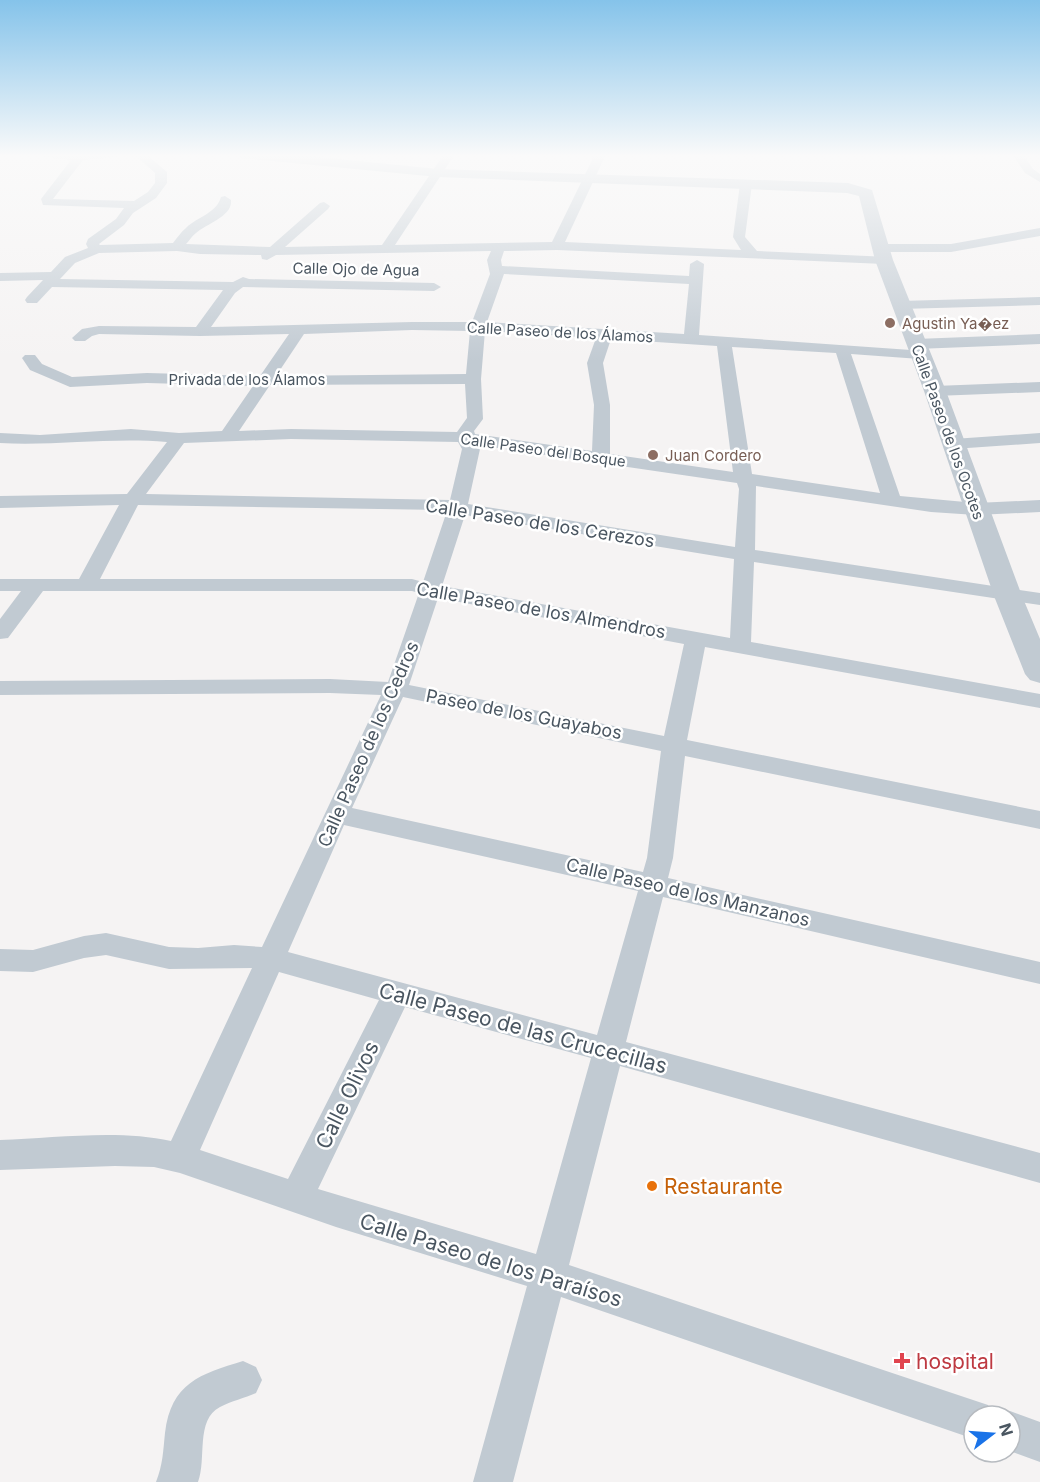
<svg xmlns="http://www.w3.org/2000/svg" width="1040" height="1482" font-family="Inter,sans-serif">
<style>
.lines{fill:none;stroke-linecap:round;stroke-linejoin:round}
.minor{fill:#c1cad2;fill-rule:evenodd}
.tertiary{fill:#c1cad2;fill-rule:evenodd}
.education-dot{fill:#8d6e63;stroke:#fff;stroke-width:2}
.food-dot{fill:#e8710a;stroke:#fff;stroke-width:2}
.health-dot{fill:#e0444e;stroke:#fff;stroke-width:2}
.labels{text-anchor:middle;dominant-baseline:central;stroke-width:5;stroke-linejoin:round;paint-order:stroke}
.far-street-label{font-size:15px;fill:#4a5661;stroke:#fff}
.far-education-label{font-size:15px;fill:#785e54;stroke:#fff;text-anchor:start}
.street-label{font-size:18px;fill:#4a5661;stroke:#fff}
.near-street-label{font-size:21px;fill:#4a5661;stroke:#fff}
.near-food-label{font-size:21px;fill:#c56008;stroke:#fff;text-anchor:start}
.near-health-label{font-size:21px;fill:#be3a42;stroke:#fff;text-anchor:start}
</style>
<rect width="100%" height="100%" fill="#f5f3f3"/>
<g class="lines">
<path class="minor" d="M 40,154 L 121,154 L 116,157 L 83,160 L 53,199 L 134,201 L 148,192 L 155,183 L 155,173 L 134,154 L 146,154 L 167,172 L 167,183 L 156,198 L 133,213 L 124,225 L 99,244 L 100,245 L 173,243 C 177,238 181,232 186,228 C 198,216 216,214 221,197 L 225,196 L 231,200 C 233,216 206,224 196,233 C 192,236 189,241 186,244 L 270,247 L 320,203 L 324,202 L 330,206 L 328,209 L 285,247 L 382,245 L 444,154 L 455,154 L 395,245 L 552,242 L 595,154 L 606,154 L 565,242 L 741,250 L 733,237 L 740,184 L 746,181 L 752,184 L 745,237 L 757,251 L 889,257 L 891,260 L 889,263 L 884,264 L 557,250 L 504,251 L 501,260 L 502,266 L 689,276 L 690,264 L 697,260 L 704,264 L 699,335 L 925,351 L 928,354 L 925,357 L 920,359 L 851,354 L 900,496 L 976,503 L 1040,500 L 1040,512 L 976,515 L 931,512 L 756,486 L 755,550 L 1040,593 L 1040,605 L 754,562 L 751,642 L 1040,694 L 1040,708 L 705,647 L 687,740 L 1040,811 L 1040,829 L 685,756 L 673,858 L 668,878 L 1040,962 L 1040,984 L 663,897 L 626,1042 L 1040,1153 L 1040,1183 L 620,1066 L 569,1265 L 988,1405 L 992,1416 L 974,1416 L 974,1439 L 561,1297 L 513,1482 L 473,1482 L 527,1286 L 336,1227 L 180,1173 L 154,1167 L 115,1166 L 0,1170 L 0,1140 C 54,1138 119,1129 171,1141 L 252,968 L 169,969 L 106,955 L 84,958 L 33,972 L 0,971 L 0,949 L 33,950 L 84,936 L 106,933 L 169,947 L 198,948 L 234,945 L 262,947 L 381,695 L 330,693 L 0,695 L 0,681 L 330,679 L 388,682 L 419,593 L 412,591 L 43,591 L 8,638 L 0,639 L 0,619 L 21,591 L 0,591 L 0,579 L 79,579 L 119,505 L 0,508 L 0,496 L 127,494 L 167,442 C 111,437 56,446 0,443 L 0,433 L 40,435 L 131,429 L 179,433 L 222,431 L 253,386 L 147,383 L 70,387 L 30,370 L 22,358 L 25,355 L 35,355 L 42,364 L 72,377 L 147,373 L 260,376 L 289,334 L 200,336 L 99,334 L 92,336 L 85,341 L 75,341 L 72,338 L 82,329 L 99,326 L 196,327 L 223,290 L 52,287 L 37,303 L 27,303 L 25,300 L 27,297 L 43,280 L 0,281 L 0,273 L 51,272 L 65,257 L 88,248 L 86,244 L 88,239 L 116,219 L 124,208 L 43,205 L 41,199 L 71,160 L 45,157 ZM 177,251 L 200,254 L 261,255 L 262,259 L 267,260 L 276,255 L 491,251 L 487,260 L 490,274 L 472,322 L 412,322 L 211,327 L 235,293 L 243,287 L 434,291 L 441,287 L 434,283 L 249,279 L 243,277 L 233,282 L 60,279 L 75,263 L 99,253 ZM 504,274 L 689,284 L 684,334 L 487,322 ZM 412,330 L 470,331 L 466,374 L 276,376 L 304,334 ZM 485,331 L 596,338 L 587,363 L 594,405 L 592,451 L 475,434 L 474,431 L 483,419 L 481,379 ZM 611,339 L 717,346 L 733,472 L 610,454 L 610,405 L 603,363 ZM 732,347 L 836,353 L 880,493 L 752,474 ZM 465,384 L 467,418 L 457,432 L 291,429 L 239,431 L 270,385 ZM 291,439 L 458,442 L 462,449 L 450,500 L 146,494 L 184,443 ZM 478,445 L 737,483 L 739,489 L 735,547 L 468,504 L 480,449 ZM 138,505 L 441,510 L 447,511 L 423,582 L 412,579 L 100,579 ZM 465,515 L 734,559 L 730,638 L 442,586 ZM 438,598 L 684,644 L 664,736 L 409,685 ZM 403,697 L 661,751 L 647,858 L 643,872 L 352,808 ZM 344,825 L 638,891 L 597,1035 L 288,952 ZM 279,972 L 379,1000 L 288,1179 L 200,1150 ZM 405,1007 L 591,1058 L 536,1254 L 318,1189 Z
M 1012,154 L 1023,154 L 1033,169 L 1040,174 L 1040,182 L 1025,173 Z
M 1040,228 L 1040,236 L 951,252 L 880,252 L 873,248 L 880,244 L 951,244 Z
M 1040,297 L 1040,305 L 900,309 L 893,305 L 900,301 Z
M 1040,334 L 1040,344 L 916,349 L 908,344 L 916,339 Z
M 1040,382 L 1040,392 L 935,396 L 927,391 L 935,386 Z
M 1040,433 L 1040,443 L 953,449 L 947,448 L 944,444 L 947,440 L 953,439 Z
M 243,1361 L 256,1367 L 262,1380 L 256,1393 C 245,1398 231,1401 220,1407 C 195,1420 207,1459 198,1482 L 156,1482 C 163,1464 163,1452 165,1433 C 171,1383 200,1374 243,1361 Z
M 1010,1411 L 1040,1422 L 1040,1462 L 1010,1451 L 1010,1416 L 999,1416 Z"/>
<path class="tertiary" d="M 235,154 L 288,154 L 438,169 L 848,183 L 872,190 L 893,260 L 946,391 L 1022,596 L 1040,639 L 1040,683 L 1030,680 L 1025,674 L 994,596 L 924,391 L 875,260 L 859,196 L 847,193 L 438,177 L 242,158 Z"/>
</g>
<linearGradient id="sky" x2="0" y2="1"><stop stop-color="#85c3ea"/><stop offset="0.43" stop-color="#fafafa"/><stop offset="1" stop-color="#fafafa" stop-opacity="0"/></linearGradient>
<rect width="1040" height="362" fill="url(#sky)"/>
<g class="education-dot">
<circle cx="890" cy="323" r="6"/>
<circle cx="653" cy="455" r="6"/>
</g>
<circle class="food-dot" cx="652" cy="1186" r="6"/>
<path class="health-dot" d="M899 1352h6v6h6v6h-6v6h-6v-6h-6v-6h6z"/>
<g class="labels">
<g class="far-street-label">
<text transform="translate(356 269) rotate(1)">Calle Ojo de Agua</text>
<text transform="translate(560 332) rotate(3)">Calle Paseo de los Álamos</text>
<text x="247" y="379">Privada de los Álamos</text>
<text transform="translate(948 432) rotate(70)">Calle Paseo de los Ocotes</text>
<text transform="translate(543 450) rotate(8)">Calle Paseo del Bosque</text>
</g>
<g class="far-education-label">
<text x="902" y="323">Agustin Ya�ez</text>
<text x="665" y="455">Juan Cordero</text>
</g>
<g class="street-label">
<text transform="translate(540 523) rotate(9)">Calle Paseo de los Cerezos</text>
<text transform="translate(541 610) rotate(10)">Calle Paseo de los Almendros</text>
<text transform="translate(524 714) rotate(11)">Paseo de los Guayabos</text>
<text transform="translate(368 744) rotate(-66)">Calle Paseo de los Cedros</text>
<text transform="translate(688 892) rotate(13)">Calle Paseo de los Manzanos</text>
</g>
<g class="near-street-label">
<text transform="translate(523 1028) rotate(15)">Calle Paseo de las Crucecillas</text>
<text transform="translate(347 1095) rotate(-64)">Calle Olivos</text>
<text transform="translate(491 1260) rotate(17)">Calle Paseo de los Paraísos</text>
</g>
<g class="near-food-label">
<text x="664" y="1186">Restaurante</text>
</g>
<g class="near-health-label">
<text x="916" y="1361">hospital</text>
</g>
</g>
<g transform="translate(992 1434) rotate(73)"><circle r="28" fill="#ffffff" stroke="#b7bbc0" stroke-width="1.5"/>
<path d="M0-4.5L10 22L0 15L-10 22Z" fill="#1a73e8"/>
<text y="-9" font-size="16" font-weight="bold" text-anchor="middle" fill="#4a5661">N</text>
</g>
</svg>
